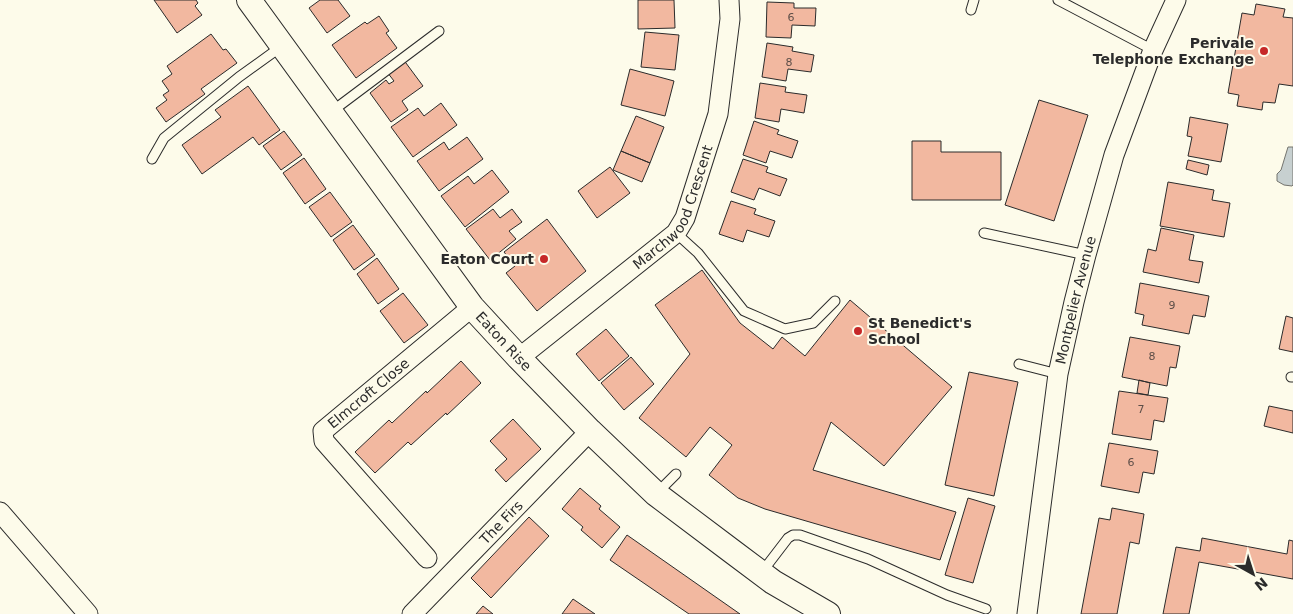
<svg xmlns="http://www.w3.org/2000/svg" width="1293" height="614" font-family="'DejaVu Sans',sans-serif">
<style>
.water{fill:#c7d0d0;stroke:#74746e}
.building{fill:#f2b8a0;stroke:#2b2b2b}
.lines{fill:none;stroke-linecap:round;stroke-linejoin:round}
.service-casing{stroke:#2b2b2b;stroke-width:11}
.minor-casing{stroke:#2b2b2b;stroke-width:21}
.tertiary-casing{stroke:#2b2b2b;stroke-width:26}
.service{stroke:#fdfbea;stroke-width:9}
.minor{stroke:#fdfbea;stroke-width:19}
.tertiary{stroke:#fdfbea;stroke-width:24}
.poi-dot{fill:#c62828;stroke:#fdfbea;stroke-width:2}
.labels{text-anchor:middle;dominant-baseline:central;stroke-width:4;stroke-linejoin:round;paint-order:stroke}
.number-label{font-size:11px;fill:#5d4e48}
.poi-label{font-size:14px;font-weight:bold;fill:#2b2b2b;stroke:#fdfbea;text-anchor:end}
.street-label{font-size:14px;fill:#2b2b2b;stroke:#fdfbea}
</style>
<rect width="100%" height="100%" fill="#fdfbea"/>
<path class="water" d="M 1288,147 L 1293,147 L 1293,185 L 1292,186 L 1284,185 L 1277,181 L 1277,174 L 1281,170 Z"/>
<path class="building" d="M 154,0 L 196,0 L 198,3 L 195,6 L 202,15 L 177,33 Z
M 320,0 L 338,0 L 350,16 L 327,33 L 309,8 Z
M 638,0 L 674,0 L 675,28 L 638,29 Z
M 767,2 L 794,3 L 794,8 L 816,8 L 815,26 L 792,25 L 791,38 L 766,37 Z
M 1256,4 L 1285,9 L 1283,17 L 1293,18 L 1293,86 L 1279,84 L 1275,103 L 1263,102 L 1262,110 L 1237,106 L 1239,95 L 1228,93 L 1242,13 L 1254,15 Z
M 379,16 L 389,31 L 386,33 L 397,48 L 356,78 L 332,45 L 365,22 L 367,24 Z
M 645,32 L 679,35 L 675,70 L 641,67 Z
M 211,34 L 223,50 L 226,49 L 237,63 L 201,89 L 205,94 L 166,122 L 156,108 L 167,100 L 163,95 L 169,91 L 162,81 L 172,74 L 167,66 Z
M 767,43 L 793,47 L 792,51 L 814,55 L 811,72 L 788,69 L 786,81 L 762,77 Z
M 403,59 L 423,86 L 402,101 L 408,110 L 391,122 L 370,93 L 386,80 L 389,84 L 394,81 L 387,72 Z
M 630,69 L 674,81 L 665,116 L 621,105 Z
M 760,83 L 786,87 L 785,92 L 807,95 L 804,113 L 781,109 L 779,122 L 755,118 Z
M 248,86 L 280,130 L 259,145 L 253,137 L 202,174 L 182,145 L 221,117 L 215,110 Z
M 1039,100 L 1088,115 L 1054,221 L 1005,205 Z
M 441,103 L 457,125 L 413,157 L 391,127 L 418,108 L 424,116 Z
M 636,116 L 664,127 L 650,163 L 621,151 Z
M 1190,117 L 1228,124 L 1221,162 L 1188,156 L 1192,137 L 1187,136 Z
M 754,121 L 779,130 L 777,134 L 798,141 L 792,158 L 770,151 L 766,163 L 743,155 Z
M 284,131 L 302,155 L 281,170 L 263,146 Z
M 467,137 L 483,159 L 439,191 L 417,161 L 444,142 L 449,150 Z
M 912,141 L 941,141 L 941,152 L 1001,152 L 1001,200 L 912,200 Z
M 621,151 L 650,163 L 642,182 L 613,170 Z
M 304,158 L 326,189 L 305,204 L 283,173 Z
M 743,159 L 768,167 L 766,172 L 787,179 L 780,196 L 759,188 L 754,200 L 731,192 Z
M 1188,160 L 1209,165 L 1207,175 L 1186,169 Z
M 610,167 L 630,193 L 597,218 L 578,191 Z
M 492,170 L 509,192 L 465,227 L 441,196 L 468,176 L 474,184 Z
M 1168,182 L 1214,190 L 1212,200 L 1230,203 L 1224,237 L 1160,226 Z
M 330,192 L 352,222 L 331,237 L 309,207 Z
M 731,201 L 756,209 L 754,214 L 775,221 L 769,237 L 747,230 L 743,242 L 719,234 Z
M 493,209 L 500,218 L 512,209 L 522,222 L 509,231 L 516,239 L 490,260 L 466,229 Z
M 547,219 L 586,271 L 537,311 L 506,273 L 515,266 L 504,252 Z
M 353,225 L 375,255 L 354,270 L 333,240 Z
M 1161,228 L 1194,235 L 1189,260 L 1203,262 L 1199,283 L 1143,272 L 1148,249 L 1156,251 Z
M 377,258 L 399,289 L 378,304 L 357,274 Z
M 702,270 L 740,323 L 773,349 L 782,337 L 805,356 L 850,300 L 952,387 L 884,466 L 831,422 L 813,470 L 956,512 L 940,560 L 765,509 L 738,498 L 709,475 L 732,445 L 710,427 L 686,457 L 639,418 L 690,354 L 655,305 Z
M 1140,283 L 1209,296 L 1205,317 L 1193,315 L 1189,334 L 1142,325 L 1144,315 L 1135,313 Z
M 403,293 L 428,325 L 404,343 L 380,311 Z
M 1286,316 L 1293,318 L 1293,352 L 1279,349 Z
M 606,329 L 629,356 L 599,381 L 576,354 Z
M 1130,337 L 1180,346 L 1176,368 L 1170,367 L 1167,386 L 1122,377 Z
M 631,357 L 654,384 L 624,410 L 601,383 Z
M 461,361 L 481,383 L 447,415 L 446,413 L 411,445 L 408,442 L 375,473 L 355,452 L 389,420 L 392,423 L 426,391 L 427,393 Z
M 969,372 L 1018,382 L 994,496 L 945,485 Z
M 1139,380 L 1150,383 L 1148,395 L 1137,393 Z
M 1119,391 L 1168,398 L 1164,422 L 1154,420 L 1151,440 L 1112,434 Z
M 1269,406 L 1293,411 L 1293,433 L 1264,426 Z
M 513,419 L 541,449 L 506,482 L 495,470 L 507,459 L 490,441 Z
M 1109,443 L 1158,451 L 1154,474 L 1143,472 L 1139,493 L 1101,486 Z
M 580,488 L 601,506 L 599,509 L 620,527 L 602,548 L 581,530 L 583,527 L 562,509 Z
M 968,498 L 995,506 L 973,583 L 945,575 Z
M 1112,508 L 1144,514 L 1139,544 L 1130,542 L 1117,614 L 1081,614 L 1099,518 L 1110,520 Z
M 529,517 L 549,536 L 491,598 L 471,578 Z
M 627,535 L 740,614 L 689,614 L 610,560 Z
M 1202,538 L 1287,554 L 1289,540 L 1293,541 L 1293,579 L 1199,562 L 1189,614 L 1163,614 L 1176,547 L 1200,551 Z
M 573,599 L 595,614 L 562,614 Z
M 483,606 L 493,614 L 476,614 Z"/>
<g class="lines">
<g class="service-casing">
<path id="service" d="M 1058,0 L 1153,50
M 971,10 L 974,0
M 331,112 L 439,31
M 152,159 L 164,138 L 239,77 L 282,46
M 676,233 L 698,253 L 744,311 L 785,329 L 813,323 L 835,301
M 984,233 L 1086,255
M 1019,364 L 1058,374
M 1291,377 L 1293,377
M 656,494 L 676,474
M 762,572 L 788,538 L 793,535 L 800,535 L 868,559 L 947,595 L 986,609"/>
</g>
<g class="minor-casing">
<g id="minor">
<path id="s1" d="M 519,358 L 676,233 L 685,218 L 718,114 L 730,19 L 729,0"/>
<path d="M 0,512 L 88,614"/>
<path id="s2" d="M 427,558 L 324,441 L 323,431 L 472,307"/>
<path id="s3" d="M 412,614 L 590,431"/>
<path id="s4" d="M 1027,614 L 1058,374 L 1074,302 L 1086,255 L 1114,155 L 1153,50 L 1176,0"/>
</g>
</g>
<g class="tertiary-casing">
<g id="tertiary">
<path id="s5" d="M 249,0 L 472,307 L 519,358 L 590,431 L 656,494 L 733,552 L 773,582 L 828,614"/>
</g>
</g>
<use href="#service" class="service"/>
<use href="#minor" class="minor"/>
<use href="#tertiary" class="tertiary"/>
</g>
<g class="poi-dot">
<circle cx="1264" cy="51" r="5"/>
<circle cx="544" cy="259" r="5"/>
<circle cx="858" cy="331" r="5"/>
</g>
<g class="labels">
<g class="number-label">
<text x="791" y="17">6</text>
<text x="789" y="62">8</text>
<text x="1172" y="305">9</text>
<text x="1152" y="356">8</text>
<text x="1141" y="409">7</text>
<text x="1131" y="462">6</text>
</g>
<g class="poi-label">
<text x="1254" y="43">Perivale<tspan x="1254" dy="16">Telephone Exchange</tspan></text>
<text x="534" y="259">Eaton Court</text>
<text x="868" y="323" text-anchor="start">St Benedict's<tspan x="868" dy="16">School</tspan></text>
</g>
<g class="street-label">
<text stroke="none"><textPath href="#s1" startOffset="221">Marchwood Crescent</textPath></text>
<text stroke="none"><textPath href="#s4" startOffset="318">Montpelier Avenue</textPath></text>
<text stroke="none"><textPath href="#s5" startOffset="426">Eaton Rise</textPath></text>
<text stroke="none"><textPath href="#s2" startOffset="225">Elmcroft Close</textPath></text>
<text stroke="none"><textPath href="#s3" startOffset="128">The Firs</textPath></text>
</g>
</g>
<g transform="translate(1253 574) rotate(141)" stroke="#fdfbea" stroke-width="4" paint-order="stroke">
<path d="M0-4L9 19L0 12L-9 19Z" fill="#2b2b2b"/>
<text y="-8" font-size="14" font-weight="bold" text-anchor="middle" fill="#2b2b2b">N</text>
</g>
</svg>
